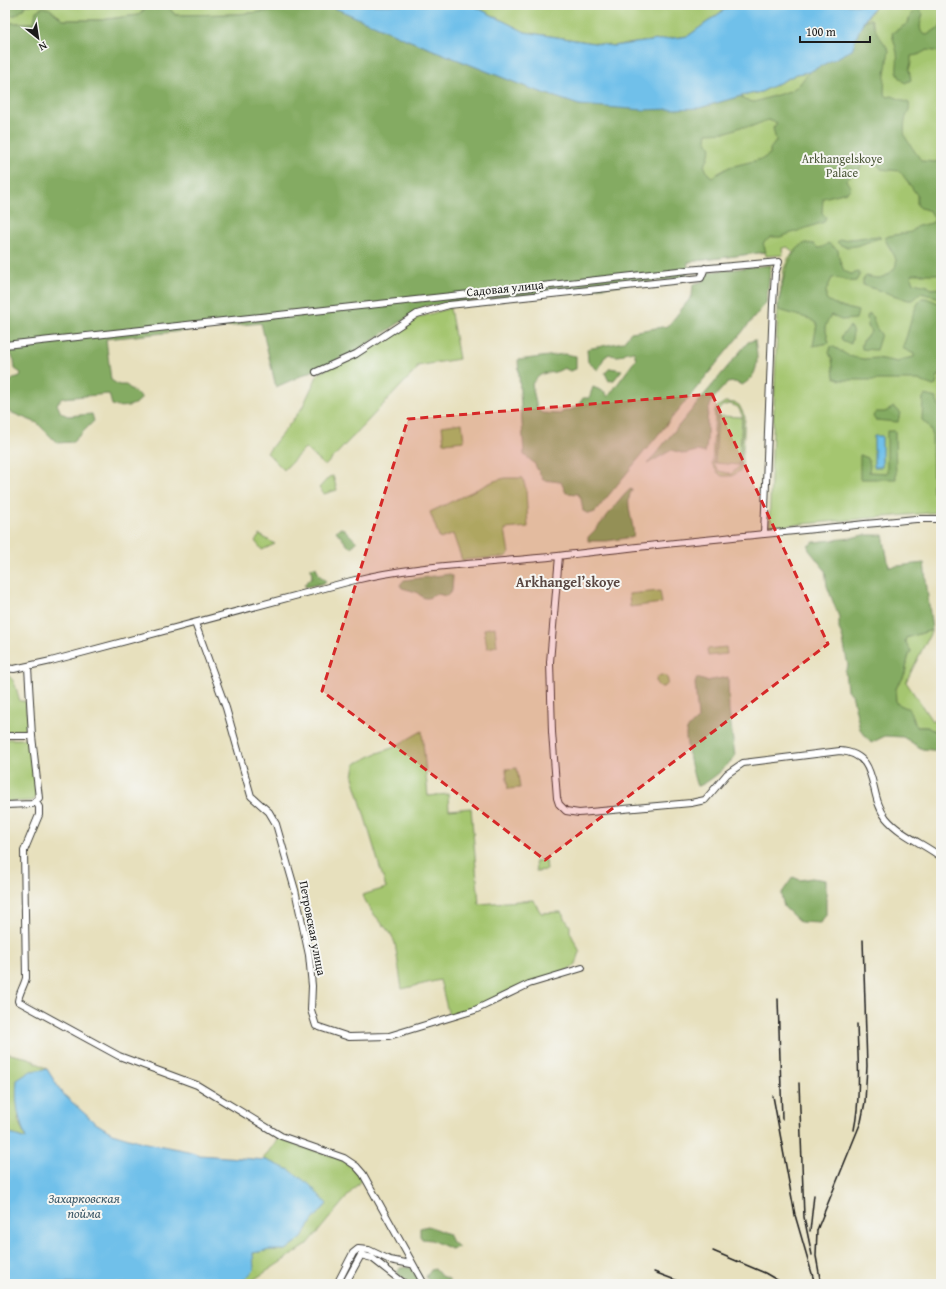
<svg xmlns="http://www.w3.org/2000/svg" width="946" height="1289" font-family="'Gentium Book Plus',serif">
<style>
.green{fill:#a5c66f;stroke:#607146;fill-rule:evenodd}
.forest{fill:#84ab62;stroke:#50643f;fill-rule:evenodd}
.water{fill:#6fc0ea;stroke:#466e83}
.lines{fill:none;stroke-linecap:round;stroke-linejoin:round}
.minor-casing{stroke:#3a3934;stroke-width:8}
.minor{stroke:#fff;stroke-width:6}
.rail{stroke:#1c1c1c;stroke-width:1.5}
.marked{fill:#d62828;fill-opacity:0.2;stroke:#d62828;stroke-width:3;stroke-dasharray:8 5;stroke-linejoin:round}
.labels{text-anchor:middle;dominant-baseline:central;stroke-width:4;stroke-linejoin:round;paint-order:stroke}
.park-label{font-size:12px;fill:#4c5839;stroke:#f6f6f2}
.street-label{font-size:12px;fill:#1c1c1c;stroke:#f6f6f2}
.water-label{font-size:13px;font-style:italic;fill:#395564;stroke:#f6f6f2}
.quarter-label{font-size:14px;font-weight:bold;fill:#594742;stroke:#f6f6f2}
</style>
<rect width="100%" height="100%" fill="#f6f6f2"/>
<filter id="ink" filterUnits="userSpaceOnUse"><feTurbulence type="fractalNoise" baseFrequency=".025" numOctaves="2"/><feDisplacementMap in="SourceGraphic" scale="8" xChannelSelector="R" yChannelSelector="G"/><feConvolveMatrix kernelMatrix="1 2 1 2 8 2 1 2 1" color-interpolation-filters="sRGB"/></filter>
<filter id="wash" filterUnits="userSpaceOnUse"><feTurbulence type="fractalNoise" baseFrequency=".012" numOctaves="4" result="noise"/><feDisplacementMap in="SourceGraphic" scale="16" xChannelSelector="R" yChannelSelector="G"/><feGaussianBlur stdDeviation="0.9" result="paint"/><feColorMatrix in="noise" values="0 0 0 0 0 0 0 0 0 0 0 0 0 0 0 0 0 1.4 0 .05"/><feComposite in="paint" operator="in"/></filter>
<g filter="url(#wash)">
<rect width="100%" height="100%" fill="#e7e0bd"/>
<path class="green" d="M 27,5 L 150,5 L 139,15 L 101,20 L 63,20 L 55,12 L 34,23 L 5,23 L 5,12 C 13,21 21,11 27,5 Z
M 167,5 L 310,5 L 305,8 L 238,14 L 175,15 Z
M 472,5 L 731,5 L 688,36 L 613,46 L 525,32 Z
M 877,5 L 941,5 L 941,512 L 769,527 L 778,307 L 784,268 L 789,257 L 793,253 L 788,247 L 782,248 L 783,255 L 766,256 L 765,252 L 688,262 L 699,108 L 741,96 L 761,92 L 797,74 L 809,72 L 856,35 L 865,20 Z
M 450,308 L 459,359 L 417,366 L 417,369 L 325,466 L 305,448 L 284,470 L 267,453 L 302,408 L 318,374 L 417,318 Z
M 725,402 L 735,403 L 739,405 L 745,417 L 742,467 L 740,471 L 732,476 L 722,476 L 718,473 L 712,464 L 715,411 L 717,407 ZM 730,404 L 738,407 L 743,417 L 740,466 L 731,474 L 719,471 L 714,464 L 717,412 L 722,406 Z
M 718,416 L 742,417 L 739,465 L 715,463 Z
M 462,423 L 464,441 L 444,443 L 442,426 Z
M 333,476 L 337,490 L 324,494 L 319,488 L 329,477 Z
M 505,478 L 523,478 L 526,490 L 528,527 L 505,529 L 509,554 L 505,557 L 462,560 L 453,534 L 440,539 L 430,512 L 494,481 Z
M 260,535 L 275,544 L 262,550 L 255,541 Z
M 660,591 L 662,603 L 630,607 L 629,594 Z
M 495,627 L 497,646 L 487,648 L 484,629 Z
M 932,630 L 906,682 L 932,721 L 941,713 L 941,733 L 938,733 L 927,727 L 916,727 C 912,711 909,710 896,703 C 894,681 899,689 905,673 C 907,665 907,658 911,651 L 905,641 L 906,638 Z
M 726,647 L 727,654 L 708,656 L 707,649 Z
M 5,674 C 16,678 16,690 20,701 L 25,701 C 28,726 35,733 5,734 Z
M656 681a6 6 0 1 1 12 0a6 6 0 1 1-12 0Z
M 422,731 L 428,796 L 448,794 L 449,810 L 471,808 L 479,904 L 533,900 L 541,913 L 561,912 L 570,926 L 570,932 L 580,952 L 576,964 L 572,968 L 480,1007 L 449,1016 L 440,980 L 402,989 L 395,943 L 391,934 L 372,912 L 362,895 L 386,888 L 353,777 L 355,764 L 375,754 L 392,748 Z
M 5,739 L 26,739 L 31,742 L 37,795 L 33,801 L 5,802 Z
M 517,768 L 520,788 L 508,789 L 506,769 Z
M 546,860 L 547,870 L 536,871 L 535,861 Z
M 5,1053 L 29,1058 L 47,1069 L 31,1071 L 18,1120 L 26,1139 L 5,1132 Z
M 279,1137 C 286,1140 292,1144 299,1146 C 322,1154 350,1156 361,1180 L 307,1245 L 247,1284 L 231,1284 L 244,1280 L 253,1253 L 270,1250 L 286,1250 L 302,1238 L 312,1221 L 327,1204 L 266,1160 L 263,1159 Z"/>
<path class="forest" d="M 5,5 L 27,5 C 21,11 13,21 5,12 Z
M 150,5 L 167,5 L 175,15 L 238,14 L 305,8 L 310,5 L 328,5 L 408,40 L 529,88 L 579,105 L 699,108 L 741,96 L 744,100 L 754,102 L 790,91 L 798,86 L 809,72 L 852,50 L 856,35 L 865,20 L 871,19 L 877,33 L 889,50 L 885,74 L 884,94 L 888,97 L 892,96 L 909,103 C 911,110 906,114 905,121 C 904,124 904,132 905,136 C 905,138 920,159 922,161 L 936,162 L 941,158 L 941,274 L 913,274 L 911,277 L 913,283 L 928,286 L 930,289 L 941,288 L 941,298 L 920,293 L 912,300 L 908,300 L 863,285 L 863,280 L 866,276 C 870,277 875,278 879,278 C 886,277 898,269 896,261 C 895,253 888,248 885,238 L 889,236 L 911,232 L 918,226 L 932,223 L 935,219 L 930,211 L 921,208 L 917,205 L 917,195 L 900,171 L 881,169 L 878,165 L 876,157 L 869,157 C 864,161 863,166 859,170 C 855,175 850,174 846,180 L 851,188 L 847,192 L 823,198 L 822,213 L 826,217 L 824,222 L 780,237 L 771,237 L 763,243 L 766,252 L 688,262 L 687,278 L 425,306 L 355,352 L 276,387 L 261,323 L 106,339 L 111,380 L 119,385 L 126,385 L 142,398 C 136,406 122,409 112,405 L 109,394 L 62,398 L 57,404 L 61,413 L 68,416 L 92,414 L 94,421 L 73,442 L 57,443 L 37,423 L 5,410 L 5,384 L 7,385 L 14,378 L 20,376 L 21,373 L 15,369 L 14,360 L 10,353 L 5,354 L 5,23 L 34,23 L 36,11 L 43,7 L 50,9 L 63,20 L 101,20 L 138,15 ZM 768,120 L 777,123 L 773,128 L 776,141 L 770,149 L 770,154 L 762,159 L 729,167 L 712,177 L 708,174 L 704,165 L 707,161 L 711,148 L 706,139 L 707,133 L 727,132 L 741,127 L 750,127 Z
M 918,8 L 923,14 C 921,20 918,29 923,34 L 927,35 L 941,26 L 941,52 L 927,50 L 918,55 L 911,56 L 911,63 L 909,70 L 911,80 L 905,83 C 892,71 899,68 897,53 C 896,46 893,40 892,33 L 908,23 L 910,16 Z
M 878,236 L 881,238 C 868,240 848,254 837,242 L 840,240 Z
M 828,243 L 838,250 L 839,258 L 844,271 L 851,274 L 859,272 L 860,274 L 856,281 C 848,283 841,276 832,278 L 826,291 L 826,299 L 838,306 L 858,311 L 856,319 L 841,320 L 831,315 L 825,327 L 829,343 L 813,346 L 817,324 L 810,319 L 779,310 L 778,306 C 782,288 786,250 806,243 L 814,244 L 818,248 L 823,247 Z
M 771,265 L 766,303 L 595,512 L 589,514 L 583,511 L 581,499 L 578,494 L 566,493 L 561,482 L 543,480 L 534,463 L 524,455 L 518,360 L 564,354 L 576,356 L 576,369 L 570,371 L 564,368 C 548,378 545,366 532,384 L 537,409 L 542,413 L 560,414 L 565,410 C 575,411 578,406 583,398 L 589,398 L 593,387 L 605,392 L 608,397 L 636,359 L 634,352 L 627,352 C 620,357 616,357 609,354 L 604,358 L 598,370 L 588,362 L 587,349 L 623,342 L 631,332 L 668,326 L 692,296 L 693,284 L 704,281 L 707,272 Z
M 922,298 L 926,298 L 941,304 L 941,374 L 938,375 L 936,385 L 933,386 L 918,380 L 840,380 L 834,377 L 832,359 L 829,353 L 831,346 L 834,347 L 849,356 L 863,359 L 877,358 L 898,362 L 904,359 L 914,357 L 914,354 L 902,348 C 910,332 910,312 922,298 Z
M 870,314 L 872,316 L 877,329 L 881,334 L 876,350 L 862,349 C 860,342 866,337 871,332 L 868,326 L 867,316 Z
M 850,326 L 853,333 L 851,344 L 842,340 L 841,337 Z
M 755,340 C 758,359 760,375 742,385 L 735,382 L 727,383 C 721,390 713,397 710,406 C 704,420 710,438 705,453 L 697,451 L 685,454 L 672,450 L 647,464 L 748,342 Z
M 610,368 L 622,370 L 614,380 L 609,381 L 605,373 Z
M 925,395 L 936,398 L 941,413 L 941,510 L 940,503 L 933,492 L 932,433 L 927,424 L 922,420 L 923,398 Z
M 894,407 L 900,412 L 898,422 L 875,420 L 873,416 L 876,412 L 885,412 Z
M 887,431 L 895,431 L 896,479 L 860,479 L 860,455 L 868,458 L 870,465 L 869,472 L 887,473 Z
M 630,489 L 632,490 C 623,504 636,526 633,537 L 607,541 L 588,541 L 588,537 C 604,522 614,505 630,489 Z
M 341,528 L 344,529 L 357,542 L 351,547 L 348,546 L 336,531 Z
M 863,535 L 883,535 L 889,567 L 924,563 L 932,630 L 906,638 L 905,641 L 911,651 C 907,658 907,665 905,673 C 899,689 894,681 896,703 L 909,709 L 916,727 L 927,727 L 938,733 L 941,733 L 941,751 L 922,749 L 903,737 L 885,736 L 871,743 L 860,729 L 852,694 L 847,690 L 845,671 L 848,666 L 842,635 L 839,629 L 839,617 L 827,586 L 825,570 L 809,550 L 808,546 L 814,542 L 851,538 Z
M 316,567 L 319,575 L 326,581 L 324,583 L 306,587 L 304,585 L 312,577 L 311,568 Z
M 450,574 L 453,576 L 452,591 L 447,596 L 437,594 L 428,598 L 424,598 L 416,592 L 402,588 L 400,585 L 404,580 Z
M 728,677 L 729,710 L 735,756 C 730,764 706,786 697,786 C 694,780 685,740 686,734 C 687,727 693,723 698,719 L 695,683 L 697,678 L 706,681 Z
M 793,877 L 800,880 L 812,878 L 826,880 L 826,915 L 820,923 L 800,922 L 784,907 L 781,894 Z
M 428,1226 L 448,1234 L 452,1242 L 459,1247 L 451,1249 L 431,1240 L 422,1239 L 420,1236 L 420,1228 Z
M 406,1267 L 411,1268 L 421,1284 L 411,1284 L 397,1273 L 400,1268 Z
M 435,1269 L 441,1276 L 449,1279 L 451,1284 L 431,1284 L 426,1277 L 431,1270 Z"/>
<path class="water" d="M 328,5 L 472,5 L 525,32 L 613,46 L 688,36 L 731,5 L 877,5 C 864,16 857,34 852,50 L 809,72 L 797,74 L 761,92 L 741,96 L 699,108 L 644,110 L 579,105 L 529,88 L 408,40 Z
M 874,436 L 882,436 L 882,467 L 874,467 Z
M 47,1069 L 62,1093 L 94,1122 L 112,1133 L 142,1142 L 188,1151 L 200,1155 L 266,1160 L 290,1170 L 310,1185 L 327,1204 L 312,1221 L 302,1238 L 286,1250 L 270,1250 L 253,1253 L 254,1270 L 244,1280 L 231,1284 L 5,1284 L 5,1132 L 26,1139 C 18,1116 15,1104 17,1080 L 31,1071 Z"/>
</g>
<g filter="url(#ink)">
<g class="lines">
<g class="minor-casing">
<path id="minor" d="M 5,345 L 687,270 L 779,262 L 775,274 L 773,304 L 764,534
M 316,372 L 356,354 L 417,314 L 449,305 L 701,278 L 705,268
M 559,556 L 550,662 L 552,732 L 557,798 L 559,804 L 566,811 L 579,813 L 691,803 L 705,800 L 727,774 L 743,763 L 840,751 C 881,754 867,794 886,818 C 900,835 924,844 941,857
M 195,623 L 226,708 L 251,796 L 269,812 L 276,824 L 295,890 L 309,955 L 312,986 L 311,1010 L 316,1026 L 349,1037 L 389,1036 L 475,1010 L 529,984 L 582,968
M 5,668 L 14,669 L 51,661 L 351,581 C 419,564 488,564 558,556 C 677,542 797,531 916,519 L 941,519
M 5,736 L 32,736 L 28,667
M 36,802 L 39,807 L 39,815 L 24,851 L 26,978 C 24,986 19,993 18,1001 L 119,1056 L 197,1085 L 281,1136 L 344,1158 L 356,1166 L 363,1174 L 424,1284
M 5,805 L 32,804 L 39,798 L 32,736
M 337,1284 L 353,1253 L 358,1249 L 369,1250 L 390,1260 L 411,1264
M 345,1284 L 361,1255 L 372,1258 L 405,1284"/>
</g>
<use href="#minor" class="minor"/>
<path class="rail" d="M 778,999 L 782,1119
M 799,1083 L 804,1217 L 812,1255
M 773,1096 L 795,1215 L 815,1284
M 854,1130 C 861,1096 858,1059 857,1024
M 810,1231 L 814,1195
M 713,1251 L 765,1273 L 784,1284
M 654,1272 L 686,1284
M 821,1284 L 816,1256 L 817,1230 L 861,1122 L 865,1102 L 867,1066 L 863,940"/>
</g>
</g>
<path class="marked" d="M 712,394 L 828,644 L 545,860 L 322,691 L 408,419 Z"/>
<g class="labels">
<g class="park-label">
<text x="842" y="158">Arkhangelskoye<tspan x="842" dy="14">Palace</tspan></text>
</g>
<g class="street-label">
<text transform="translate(505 288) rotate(-6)">Садовая улица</text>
<text transform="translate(313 928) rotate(79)">Петровская улица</text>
</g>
<g class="water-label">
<text x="84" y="1198">Захарковская<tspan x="84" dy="15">пойма</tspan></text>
</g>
<g class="quarter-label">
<text x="568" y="582">Arkhangel’skoye</text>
</g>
</g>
<rect width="946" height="1289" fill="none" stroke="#f6f6f2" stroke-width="20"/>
<g transform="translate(38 38) rotate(150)" stroke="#f6f6f2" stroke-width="3" paint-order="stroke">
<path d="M0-3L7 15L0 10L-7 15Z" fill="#1c1c1c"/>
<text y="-6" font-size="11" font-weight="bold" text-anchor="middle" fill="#1c1c1c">N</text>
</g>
<path d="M800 36v6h70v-6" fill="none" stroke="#1c1c1c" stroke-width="2"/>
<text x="806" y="36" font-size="12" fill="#1c1c1c" stroke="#f6f6f2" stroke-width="3" paint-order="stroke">100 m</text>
</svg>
